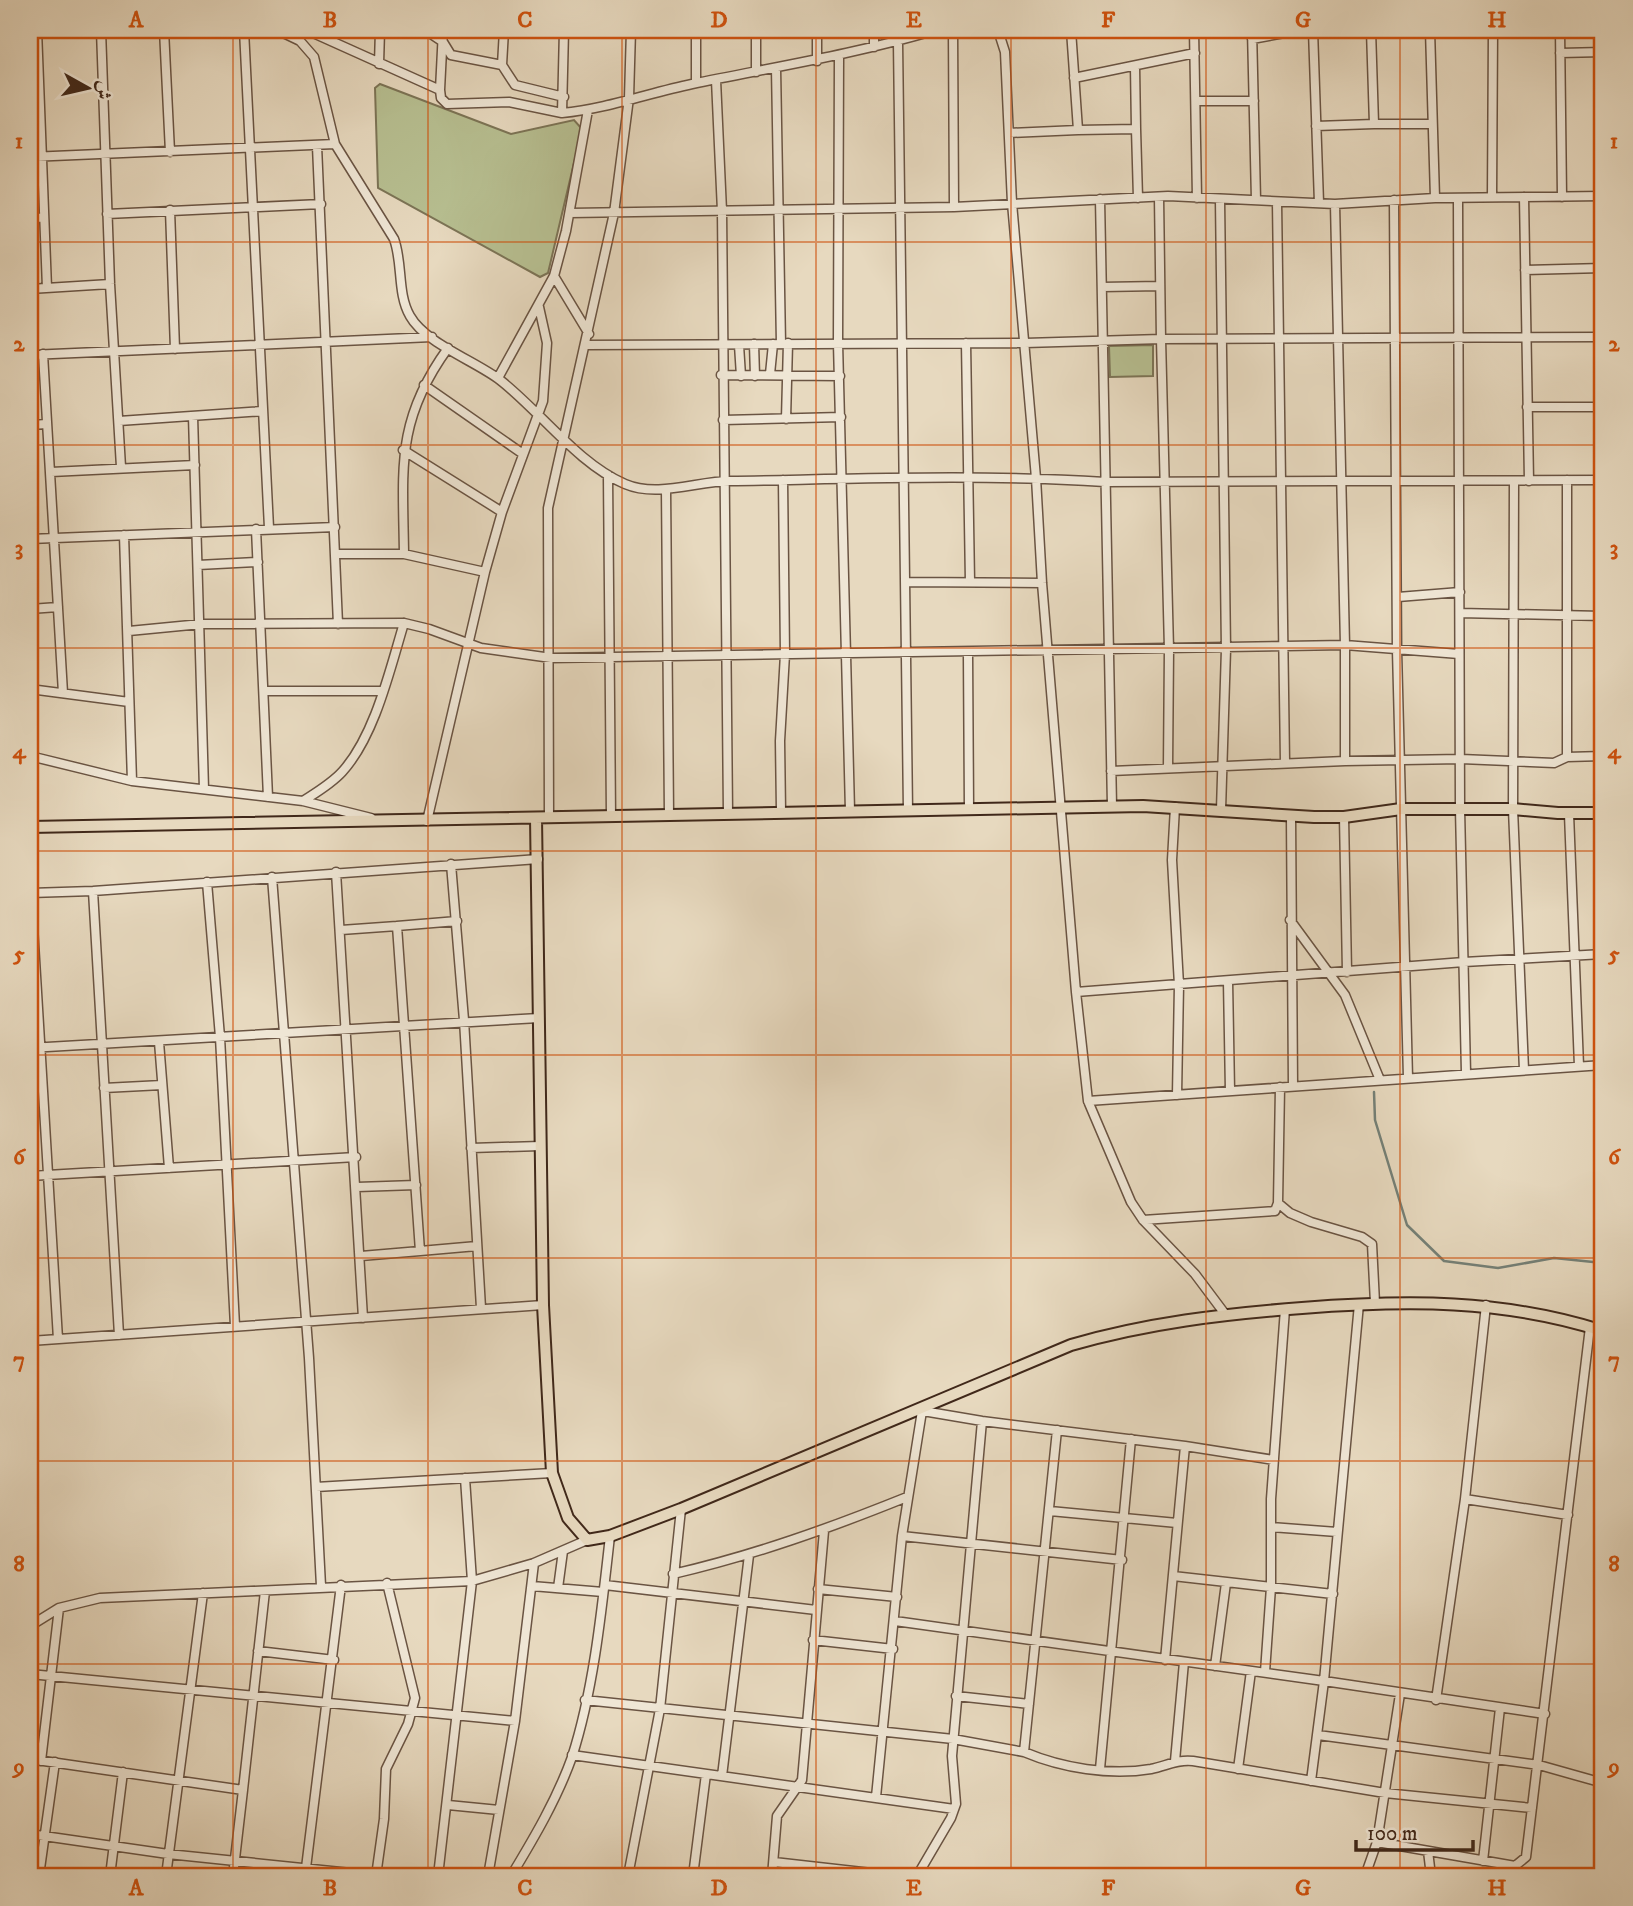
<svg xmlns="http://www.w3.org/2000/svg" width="1633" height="1906" font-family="'IM FELL DW Pica',Amiri,serif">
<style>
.green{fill:#b7bf91;stroke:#7c7456;stroke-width:2}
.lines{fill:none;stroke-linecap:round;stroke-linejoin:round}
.stream{stroke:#748077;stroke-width:2.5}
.minor-casing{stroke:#6a5443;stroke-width:11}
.major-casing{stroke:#40281a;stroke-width:14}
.minor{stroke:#efe6d5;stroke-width:8}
.major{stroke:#e7d9bf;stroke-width:10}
.grid{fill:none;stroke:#cf520e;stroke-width:2;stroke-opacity:0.55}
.neatline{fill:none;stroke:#cf520e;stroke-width:2.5}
.grid-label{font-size:23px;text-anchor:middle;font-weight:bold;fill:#cf520e}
</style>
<rect width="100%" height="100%" fill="#e7d9bf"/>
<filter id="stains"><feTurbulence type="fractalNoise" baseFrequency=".00286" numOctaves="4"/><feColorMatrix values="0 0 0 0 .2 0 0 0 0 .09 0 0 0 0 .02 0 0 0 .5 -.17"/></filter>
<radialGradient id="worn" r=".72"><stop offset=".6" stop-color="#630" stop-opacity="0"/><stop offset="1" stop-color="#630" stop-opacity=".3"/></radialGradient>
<path class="green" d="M 380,84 L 511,134 L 574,120 L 582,129 L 548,273 L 540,277 L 378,188 L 375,88 Z
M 1153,345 L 1153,376 L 1110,377 L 1109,346 Z"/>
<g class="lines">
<path class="stream" d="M 1374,1092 L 1375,1120 L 1407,1225 L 1444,1261 L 1498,1268 L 1554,1258 L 1603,1263"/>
<g class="minor-casing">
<path id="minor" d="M 37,30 L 47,288
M 101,30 L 110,284 L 121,467
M 164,30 L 170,152
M 244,30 L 269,528
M 277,30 L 300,41 L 314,57 L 335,144 L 394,239 C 403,263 397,294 410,316 C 425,343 475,361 500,380 C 540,411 578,464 625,484 C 658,498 697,481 730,481 C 855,479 980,474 1105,482 L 1603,480
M 425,30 L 443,42 L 451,55 L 502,65
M 504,30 L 502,65 L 515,85 L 564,97
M 564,30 L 562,113 C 606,109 649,93 692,84 C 774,67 856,54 936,30
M 756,30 L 756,72
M 817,30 L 817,61
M 953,30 L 954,207
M 998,30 L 1005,52 L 1012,203 L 1036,478 L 1042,583 L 1076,992 L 1088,1101 L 1131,1202 L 1143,1220 L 1195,1274 L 1225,1314
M 1194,30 L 1197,198
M 1252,30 L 1256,200
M 1313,30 L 1319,203
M 1371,30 L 1374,124 L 1432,124
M 1430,30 L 1435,198
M 1560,30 L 1562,197
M 311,32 L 440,90 L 441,98 L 447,104 L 509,102 L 562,113
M 1252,39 L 1301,30
M 898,42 L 908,811
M 874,47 L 874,30
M 1560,53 L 1603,52
M 839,57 L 838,343 L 850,811
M 379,64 L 380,30
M 1135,66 L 1136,129
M 776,68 L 781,344
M 1074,78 L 1195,53
M 716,80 L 722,211 L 728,814
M 696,83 L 696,30
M 440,90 L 443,30
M 1196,101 L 1254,101
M 1316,126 L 1374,124
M 1078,130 L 1136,129 L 1138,198
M 1009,133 L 1078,130 L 1071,30
M 317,146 L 338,624
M 30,157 L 335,144
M 1492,197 L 1493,30
M 1524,197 L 1529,481
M 1458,198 L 1460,809 L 1466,1073
M 1100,199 L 1112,806
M 1220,200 L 1226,649 L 1221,810
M 1394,200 L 1397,650 L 1408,1078
M 1277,202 L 1285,762
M 1335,204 L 1345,645 L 1345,761
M 170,210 L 175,349
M 570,213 L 954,207 L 1168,196 L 1335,204 L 1435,198 L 1603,196
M 107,214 L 321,204
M 30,218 L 44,217
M 1525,270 L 1603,268
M 554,276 L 589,334
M 1102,287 L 1160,286
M 30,289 L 110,284
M 966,343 L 970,582
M 754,344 L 755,376
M 586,345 L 1025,343 L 1161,339 L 1159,197
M 739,345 L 741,376
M 43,354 L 63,693
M 30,355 L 432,337
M 770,374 L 773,344
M 721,375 L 840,376
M 498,378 L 554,276 L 566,231 L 588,110
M 424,385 L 523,454
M 1527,407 L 1603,407
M 193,416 L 204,789
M 786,419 L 788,343
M 723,420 L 841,417
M 119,421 L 263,411
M 30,425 L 47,424
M 403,450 L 502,512
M 51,472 L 195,465
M 608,475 L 611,817
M 1567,480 L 1567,757
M 1514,481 L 1513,809 L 1524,1070
M 666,489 L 669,815
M 256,529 L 268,797
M 124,535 L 132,781
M 30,539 L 335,527
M 337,554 L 404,554 L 485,572
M 404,554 C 403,469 395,421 448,348
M 198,565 L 258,562
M 906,582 L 1042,583
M 1398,597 L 1460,592
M 30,609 L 58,607
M 1460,613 L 1603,616
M 129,631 L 201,624 L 404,623 L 429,629 L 481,648 L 551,658 L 1345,645 L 1459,654
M 968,654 L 969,809
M 30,689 L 129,702
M 264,691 L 383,691
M 30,756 L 132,781 L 303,801 L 371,818
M 1168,768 L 1169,649 L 1161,339 L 1603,337
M 1111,771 L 1345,761 L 1461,759 L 1554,763 L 1567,757 L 1603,756
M 303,801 C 317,792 331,784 342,772 C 375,736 390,669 404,623
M 1175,807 L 1172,860 L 1179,985 L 1177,1095
M 781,811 L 780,741 L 785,654 L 783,480
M 1569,814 L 1579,1066
M 549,817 L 548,508 L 614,213 L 629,98 L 631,30
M 1291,817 L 1293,1086
M 1344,817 L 1347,972
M 427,821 L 485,572 L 502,512 L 543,401 L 547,343 L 539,307
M 451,864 L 464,1020 L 481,1308
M 336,872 L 363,1318
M 272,877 L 309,1358 L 321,1586
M 207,882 L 220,1037 L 235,1326
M 93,891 L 119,1335
M 30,893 L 93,891 L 538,859
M 31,893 L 58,1339
M 1290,920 L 1345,995 L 1380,1080
M 457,921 L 397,926 L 420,1251 L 477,1246
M 341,930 L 397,926
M 1228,981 L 1230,1091
M 1076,992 L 1464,962 L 1603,954
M 159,1042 L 169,1168
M 30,1048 L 539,1018
M 104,1088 L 162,1085
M 1088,1101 L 1603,1065
M 471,1148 L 540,1146
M 30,1176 L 356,1157
M 357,1187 L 416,1185
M 1278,1203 L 1290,1213 L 1311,1222 L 1362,1237 L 1372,1244 L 1375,1303
M 1143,1220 L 1275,1211 L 1278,1203 L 1280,1087
M 361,1256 L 420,1251
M 1359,1304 L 1324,1681 L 1545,1714
M 1486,1305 L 1465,1499 L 1568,1515
M 30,1341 L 543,1305
M 917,1410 L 982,1421 L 1185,1446 L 1165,1660
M 1185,1446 L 1274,1460
M 316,1487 L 552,1473
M 1050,1511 L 1177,1523
M 1271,1527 L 1337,1532
M 902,1536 L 1122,1560
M 673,1574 C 755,1555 830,1528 907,1497
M 1173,1576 L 1333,1594
M 605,1585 L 816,1610
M 532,1586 L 603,1592
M 558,1588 L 563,1551
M 818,1589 L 897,1597
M 895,1621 L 1324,1681 L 1311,1781
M 30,1626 L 59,1608 L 100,1598 L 472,1581 L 534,1563 L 587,1540
M 813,1640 L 893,1649
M 258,1651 L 334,1660
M 1215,1666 L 1226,1583
M 1265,1672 L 1271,1587 L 1271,1499 L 1285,1309
M 30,1674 L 515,1721
M 956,1696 L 1029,1704
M 585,1700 L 953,1739 L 1024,1752 L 1057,1430
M 1436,1700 L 1465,1499
M 1318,1735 L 1539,1765 L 1603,1783
M 1024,1752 C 1062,1768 1110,1776 1151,1769 C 1166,1766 1178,1759 1193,1761 L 1385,1793 L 1532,1808
M 572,1755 L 954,1809
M 30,1759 L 243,1790 L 233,1876
M 41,1761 L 59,1608
M 1175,1761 L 1184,1662
M 1100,1769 L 1131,1439
M 1238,1769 L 1251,1671
M 722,1776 L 749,1555
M 243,1790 L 265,1591
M 876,1797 L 902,1536 L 922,1411
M 448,1805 L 499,1810
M 30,1834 L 168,1854 L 380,1876
M 1377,1842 L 1515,1866 L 1526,1857 L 1590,1327
M 1428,1851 L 1431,1876
M 1483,1861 L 1500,1708
M 774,1862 L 898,1876
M 39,1876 L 55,1762
M 110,1876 L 123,1772
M 166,1876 L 203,1593
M 305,1876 L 341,1585
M 376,1876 L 384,1819 L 386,1769 L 408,1724 L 415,1698 L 387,1583
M 438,1876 L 472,1581 L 465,1478
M 488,1876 L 515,1721 L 534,1563
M 511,1876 C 534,1838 557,1799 572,1757 C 594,1689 602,1607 610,1536
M 628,1876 L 660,1709 L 681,1509
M 693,1876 L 706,1774
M 772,1876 L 777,1816 L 802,1780 L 824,1531
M 917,1876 L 951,1818 L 956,1804 L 952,1756 L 982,1421
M 1365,1876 L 1377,1842 L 1400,1694"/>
</g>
<g class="major-casing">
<path id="major" d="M 536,818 L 543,1305 L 552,1473 L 568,1518 L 587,1540 L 610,1536 L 681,1509 L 1071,1345 C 1147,1323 1223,1314 1302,1308 C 1407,1300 1502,1299 1603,1331
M 30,827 L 1143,806 L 1314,817 L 1344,817 L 1401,809 L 1513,809 L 1558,813 L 1603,813"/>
</g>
<use href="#minor" class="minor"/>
<use href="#major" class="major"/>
</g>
<path class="grid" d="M 233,30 L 233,1876M 428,30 L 428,1876M 622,30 L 622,1876M 816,30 L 816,1876M 1011,30 L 1011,1876M 1206,30 L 1206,1876M 1400,30 L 1400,1876M 30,242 L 1603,242M 30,445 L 1603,445M 30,648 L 1603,648M 30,851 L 1603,851M 30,1055 L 1603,1055M 30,1258 L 1603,1258M 30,1461 L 1603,1461M 30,1664 L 1603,1664"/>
<rect width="1633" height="1906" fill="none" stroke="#e7d9bf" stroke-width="77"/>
<g transform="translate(88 88) rotate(98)" stroke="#efe6d5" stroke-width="5" paint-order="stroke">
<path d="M0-5L12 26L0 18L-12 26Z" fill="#40281a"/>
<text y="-10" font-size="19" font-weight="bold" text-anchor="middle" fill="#40281a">ش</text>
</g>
<path d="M1356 1840v10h117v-10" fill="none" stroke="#40281a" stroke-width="3.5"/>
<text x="1367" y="1840" font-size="21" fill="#40281a" stroke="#efe6d5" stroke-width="5" paint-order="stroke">100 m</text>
<rect x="38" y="38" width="1556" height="1830" class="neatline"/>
<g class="grid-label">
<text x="136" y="27">A</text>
<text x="330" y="27">B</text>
<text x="525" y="27">C</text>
<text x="719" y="27">D</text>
<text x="914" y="27">E</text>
<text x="1108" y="27">F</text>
<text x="1303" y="27">G</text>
<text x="1497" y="27">H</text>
<text x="19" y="148">1</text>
<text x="1614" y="148">1</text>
<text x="19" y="351">2</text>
<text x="1614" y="351">2</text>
<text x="19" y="555">3</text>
<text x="1614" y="555">3</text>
<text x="19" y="758">4</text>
<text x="1614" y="758">4</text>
<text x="19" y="961">5</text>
<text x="1614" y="961">5</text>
<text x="19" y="1164">6</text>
<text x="1614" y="1164">6</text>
<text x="19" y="1367">7</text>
<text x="1614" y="1367">7</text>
<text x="19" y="1571">8</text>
<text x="1614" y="1571">8</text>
<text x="19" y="1774">9</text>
<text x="1614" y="1774">9</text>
<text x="136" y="1895">A</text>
<text x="330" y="1895">B</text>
<text x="525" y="1895">C</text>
<text x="719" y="1895">D</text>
<text x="914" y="1895">E</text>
<text x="1108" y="1895">F</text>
<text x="1303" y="1895">G</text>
<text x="1497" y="1895">H</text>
</g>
<rect width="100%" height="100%" filter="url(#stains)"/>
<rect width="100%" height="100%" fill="url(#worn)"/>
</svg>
